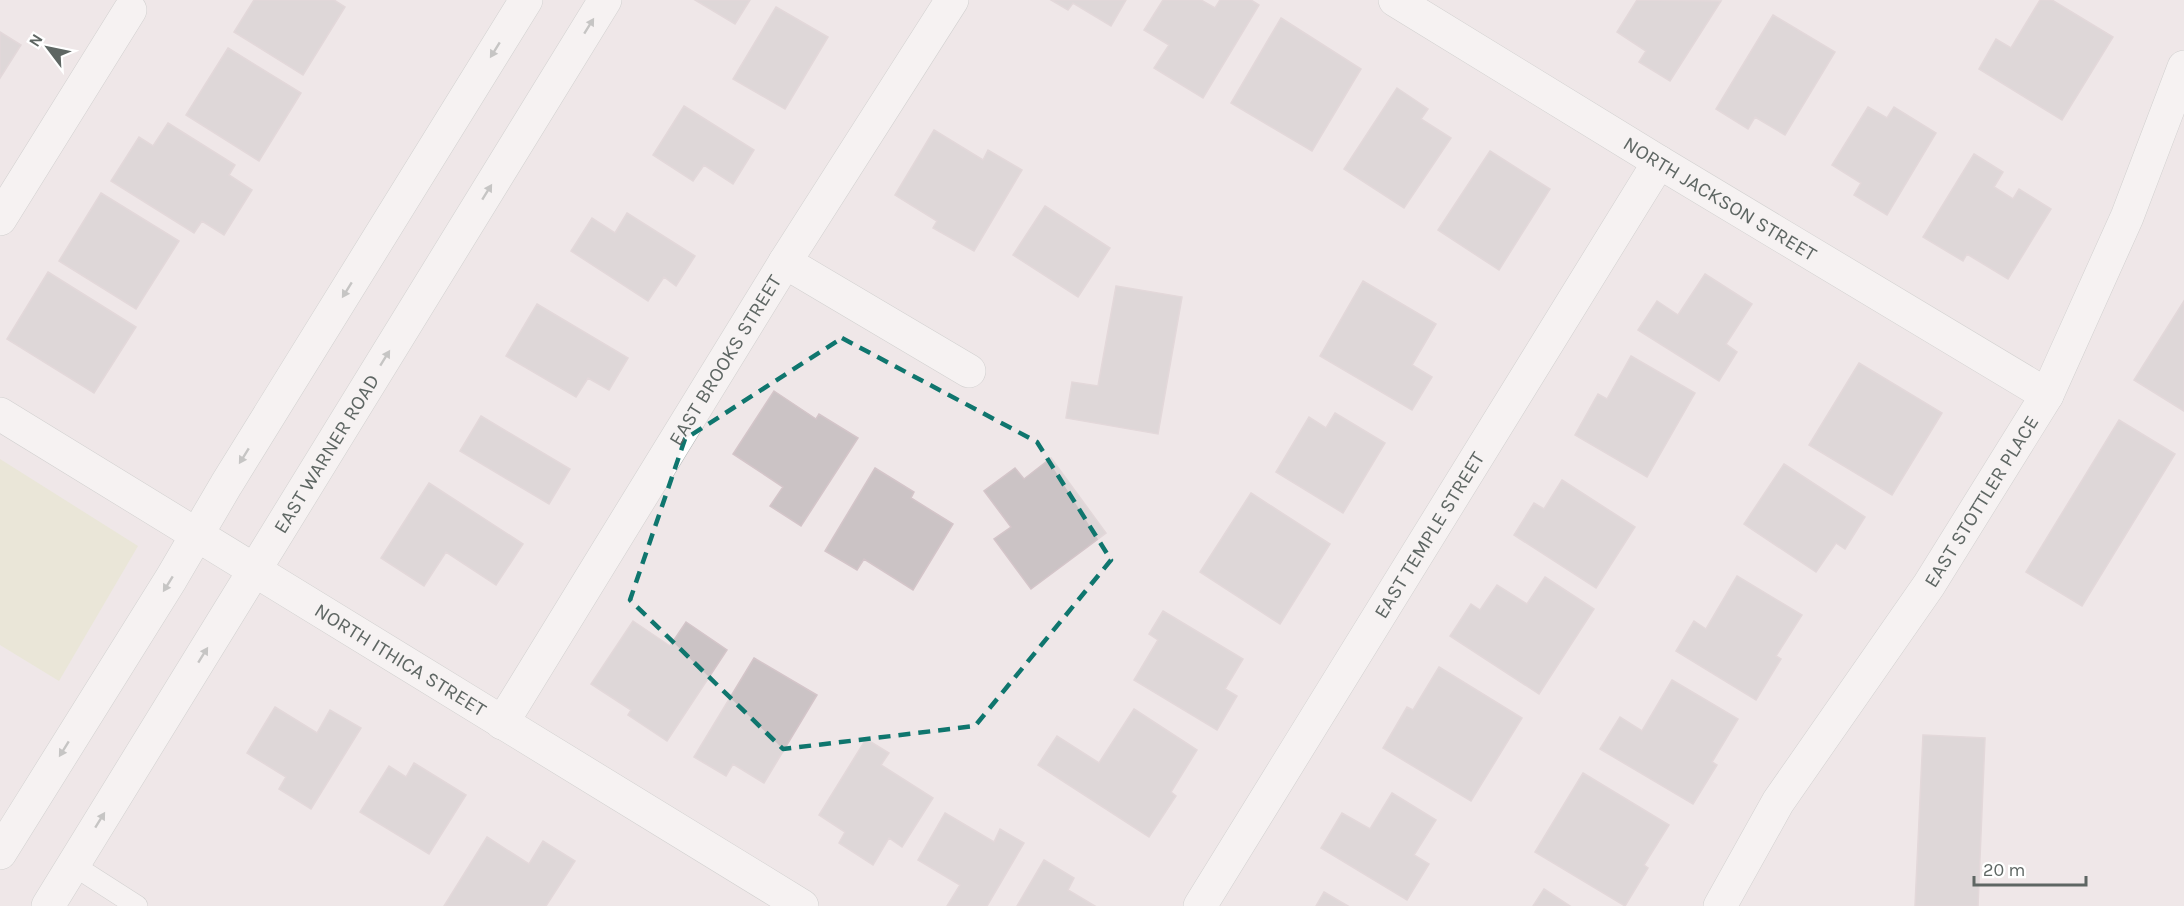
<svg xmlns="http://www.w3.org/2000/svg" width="2184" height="906" font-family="Karla,sans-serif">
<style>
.green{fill:#e4e5c5}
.building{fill:#cbc3c5;stroke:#d4c5c9;stroke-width:1.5}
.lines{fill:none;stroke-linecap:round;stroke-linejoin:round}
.service-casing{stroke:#afb5b4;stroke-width:22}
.minor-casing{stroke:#afb5b4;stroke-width:34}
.secondary-casing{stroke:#aeb6b4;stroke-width:34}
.service{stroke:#fff;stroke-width:21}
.minor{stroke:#fff;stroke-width:33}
.secondary{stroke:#fff;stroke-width:33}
.oneway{fill:#969c9a}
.marked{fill:none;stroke:#0f766e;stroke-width:4.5;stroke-dasharray:12 8;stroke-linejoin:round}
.labels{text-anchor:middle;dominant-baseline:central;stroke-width:4.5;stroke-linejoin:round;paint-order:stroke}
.street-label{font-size:20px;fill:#5e6663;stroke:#fff}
</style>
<rect width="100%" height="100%" fill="#efe7e8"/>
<path class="green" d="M 0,459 L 138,546 L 59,681 L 0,645 Z"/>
<path class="building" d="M 254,0 L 334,0 L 345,7 L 303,75 L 234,32 Z
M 695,0 L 750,0 L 735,24 Z
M 1051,0 L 1126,0 L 1111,26 L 1073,3 L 1068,10 Z
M 1163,0 L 1201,0 L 1215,8 L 1220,0 L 1251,0 L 1259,5 L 1203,98 L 1154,68 L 1169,45 L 1144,30 Z
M 1637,0 L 1721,1 L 1670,81 L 1639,62 L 1646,51 L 1617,32 Z
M 2040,0 L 2052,0 L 2113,37 L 2062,120 L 1979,69 L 1996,39 L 2011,48 Z
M 776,7 L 828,37 L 785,109 L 733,79 Z
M 1773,15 L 1835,52 L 1785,135 L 1755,117 L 1748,129 L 1716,109 Z
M 1281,18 L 1361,69 L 1312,151 L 1231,103 Z
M 0,32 L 21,45 L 0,78 Z
M 228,48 L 301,93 L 259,161 L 186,115 Z
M 1397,88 L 1428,109 L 1421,119 L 1451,138 L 1404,208 L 1344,169 Z
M 684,106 L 754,150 L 733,184 L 704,165 L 693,181 L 653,155 Z
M 1868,107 L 1887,118 L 1894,107 L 1936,133 L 1887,215 L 1854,195 L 1861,183 L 1832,165 Z
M 168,123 L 235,165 L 229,175 L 252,190 L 224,235 L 202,221 L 194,233 L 111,181 L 139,137 L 153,146 Z
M 934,130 L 983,160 L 988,150 L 1022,170 L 974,251 L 933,228 L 937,221 L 895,195 Z
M 1490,151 L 1550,189 L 1499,270 L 1438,230 Z
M 1974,154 L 2003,172 L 1994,187 L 2013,199 L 2019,189 L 2051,209 L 2008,279 L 1967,254 L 1963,261 L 1923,237 Z
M 101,193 L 179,241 L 136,309 L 59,261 Z
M 1045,206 L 1110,248 L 1078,297 L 1013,255 Z
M 627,213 L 695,256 L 676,286 L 664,277 L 648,301 L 571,251 L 592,218 L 615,233 Z
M 48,272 L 136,327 L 94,393 L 7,339 Z
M 1705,274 L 1752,304 L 1726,344 L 1737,352 L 1719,381 L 1638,330 L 1657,301 L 1678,315 Z
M 1363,281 L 1436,324 L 1412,365 L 1432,377 L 1412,410 L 1320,356 Z
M 1116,286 L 1182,297 L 1158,434 L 1066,418 L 1072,382 L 1098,386 Z
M 2184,301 L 2184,411 L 2134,380 Z
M 537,304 L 628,358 L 609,390 L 588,378 L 576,397 L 506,356 Z
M 1631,356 L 1695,393 L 1647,477 L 1575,435 L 1598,394 L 1607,399 Z
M 1859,363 L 1942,413 L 1892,495 L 1809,445 Z
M 774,391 L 816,419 L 819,414 L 858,438 L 801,526 L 770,506 L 783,487 L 733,454 Z
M 1335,413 L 1385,443 L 1343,513 L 1276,472 L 1309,417 L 1326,428 Z
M 481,416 L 570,469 L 549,504 L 460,451 Z
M 2119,420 L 2175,454 L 2082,606 L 2026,572 Z
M 1051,458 L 1106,533 L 1031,589 L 994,539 L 1011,527 L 984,491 L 1015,468 L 1024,479 Z
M 1784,464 L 1865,517 L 1845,549 L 1836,543 L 1816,572 L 1744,524 Z
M 875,468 L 914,492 L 911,498 L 953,524 L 913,590 L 864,559 L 857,570 L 825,551 Z
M 1562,480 L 1635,527 L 1596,588 L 1514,535 L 1534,503 L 1544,509 Z
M 429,483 L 523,544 L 496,585 L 446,552 L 424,586 L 381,558 Z
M 1251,493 L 1330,544 L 1280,624 L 1200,572 Z
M 1737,576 L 1802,615 L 1776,656 L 1781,659 L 1756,700 L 1676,651 L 1694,621 L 1706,629 Z
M 1545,577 L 1594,609 L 1539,694 L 1450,636 L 1471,604 L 1480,610 L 1497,585 L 1527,604 Z
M 1163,611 L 1243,659 L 1225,689 L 1237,696 L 1217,730 L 1134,680 L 1158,640 L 1149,634 Z
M 633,621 L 670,646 L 686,622 L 727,650 L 667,741 L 628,715 L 631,710 L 591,684 Z
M 754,658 L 817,695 L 764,783 L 733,764 L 726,776 L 694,757 Z
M 1439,667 L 1522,718 L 1471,801 L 1383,748 L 1407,707 L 1413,710 Z
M 1672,680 L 1738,719 L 1712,762 L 1717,765 L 1693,804 L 1600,749 L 1620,717 L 1642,731 Z
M 275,707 L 317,733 L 330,710 L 361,728 L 311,809 L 279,789 L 286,777 L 247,753 Z
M 1134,709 L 1197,750 L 1171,792 L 1176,796 L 1149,837 L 1038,765 L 1057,736 L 1099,763 Z
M 1923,735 L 1985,738 L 1978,906 L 1915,906 Z
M 866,739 L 889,753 L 881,765 L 933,798 L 902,847 L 889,838 L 873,865 L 839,843 L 845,832 L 819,815 Z
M 414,763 L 466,795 L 429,854 L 360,812 L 389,766 L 406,777 Z
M 1583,773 L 1669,825 L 1644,865 L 1648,868 L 1625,906 L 1535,852 Z
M 1392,793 L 1436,820 L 1414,855 L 1429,864 L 1407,900 L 1321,848 L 1342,813 L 1370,829 Z
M 945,813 L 994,842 L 1000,829 L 1024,843 L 987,906 L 947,906 L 960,885 L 918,860 Z
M 487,837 L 529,864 L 543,841 L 575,861 L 546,906 L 444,906 Z
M 1044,860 L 1074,878 L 1068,890 L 1095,906 L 1017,906 Z
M 1544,889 L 1570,906 L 1533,906 Z
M 1324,892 L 1348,906 L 1316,906 Z"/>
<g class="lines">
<g class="service-casing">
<path id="service" d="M 73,865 L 137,906"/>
</g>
<g class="minor-casing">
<g id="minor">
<path id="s1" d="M 1395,0 L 1659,162 L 2047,395"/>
<path d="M 0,219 L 130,10"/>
<path d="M 785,262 L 969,371"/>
<path id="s2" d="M 0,414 C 268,577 534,743 802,906"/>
<path id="s3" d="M 502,723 L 785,262 L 952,0"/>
<path id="s4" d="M 1200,906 L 1659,162"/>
<path id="s5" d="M 1720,906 L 1778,802 L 1929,585 L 2047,395 L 2127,217 L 2184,67"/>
</g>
</g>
<g class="secondary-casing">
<g id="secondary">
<path d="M 0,853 L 171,579 L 226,485 L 526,0"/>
<path id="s6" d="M 48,906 L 605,0"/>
</g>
</g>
<use href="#service" class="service"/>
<use href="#minor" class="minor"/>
<use href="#secondary" class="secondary"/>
</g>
<defs><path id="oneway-solid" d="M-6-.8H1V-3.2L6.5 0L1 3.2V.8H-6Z" transform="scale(1.5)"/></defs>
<g class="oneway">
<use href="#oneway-solid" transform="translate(589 26) rotate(-58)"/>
<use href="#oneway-solid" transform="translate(495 50) rotate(122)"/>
<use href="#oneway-solid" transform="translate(487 192) rotate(-58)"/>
<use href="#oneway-solid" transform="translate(347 290) rotate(122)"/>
<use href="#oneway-solid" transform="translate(385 358) rotate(-58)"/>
<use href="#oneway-solid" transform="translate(244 456) rotate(122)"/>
<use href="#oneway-solid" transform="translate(168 584) rotate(122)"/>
<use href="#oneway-solid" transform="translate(203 655) rotate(-58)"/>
<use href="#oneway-solid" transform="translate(64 749) rotate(122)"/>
<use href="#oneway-solid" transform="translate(100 820) rotate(-58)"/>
</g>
<path d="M0 0H2184V906H0ZM 842,338 L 1037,442 L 1111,560 L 975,726 L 783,749 L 630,600 L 685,439 Z" fill="#efe7e8" fill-opacity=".55" fill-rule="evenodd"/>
<path class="marked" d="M 842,338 L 1037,442 L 1111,560 L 975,726 L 783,749 L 630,600 L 685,439 Z"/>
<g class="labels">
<g class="street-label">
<text stroke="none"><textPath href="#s1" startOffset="381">NORTH JACKSON STREET</textPath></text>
<text stroke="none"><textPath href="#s3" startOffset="426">EAST BROOKS STREET</textPath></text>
<text stroke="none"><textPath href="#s6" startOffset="531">EAST WARNER ROAD</textPath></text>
<text stroke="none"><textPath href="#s5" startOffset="482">EAST STOTTLER PLACE</textPath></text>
<text stroke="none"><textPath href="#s4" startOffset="436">EAST TEMPLE STREET</textPath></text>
<text stroke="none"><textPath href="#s2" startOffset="470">NORTH ITHICA STREET</textPath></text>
</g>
</g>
<g transform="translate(48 48) rotate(302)" stroke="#ffffff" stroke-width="4.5" paint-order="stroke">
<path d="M0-4.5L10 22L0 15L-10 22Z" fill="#5e6663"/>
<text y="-9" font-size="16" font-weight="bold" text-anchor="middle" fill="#5e6663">N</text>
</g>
<path d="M1974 876v9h112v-9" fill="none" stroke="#5e6663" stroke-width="3"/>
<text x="1983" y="876" font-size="18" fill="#5e6663" stroke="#ffffff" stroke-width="4.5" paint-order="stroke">20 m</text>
</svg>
